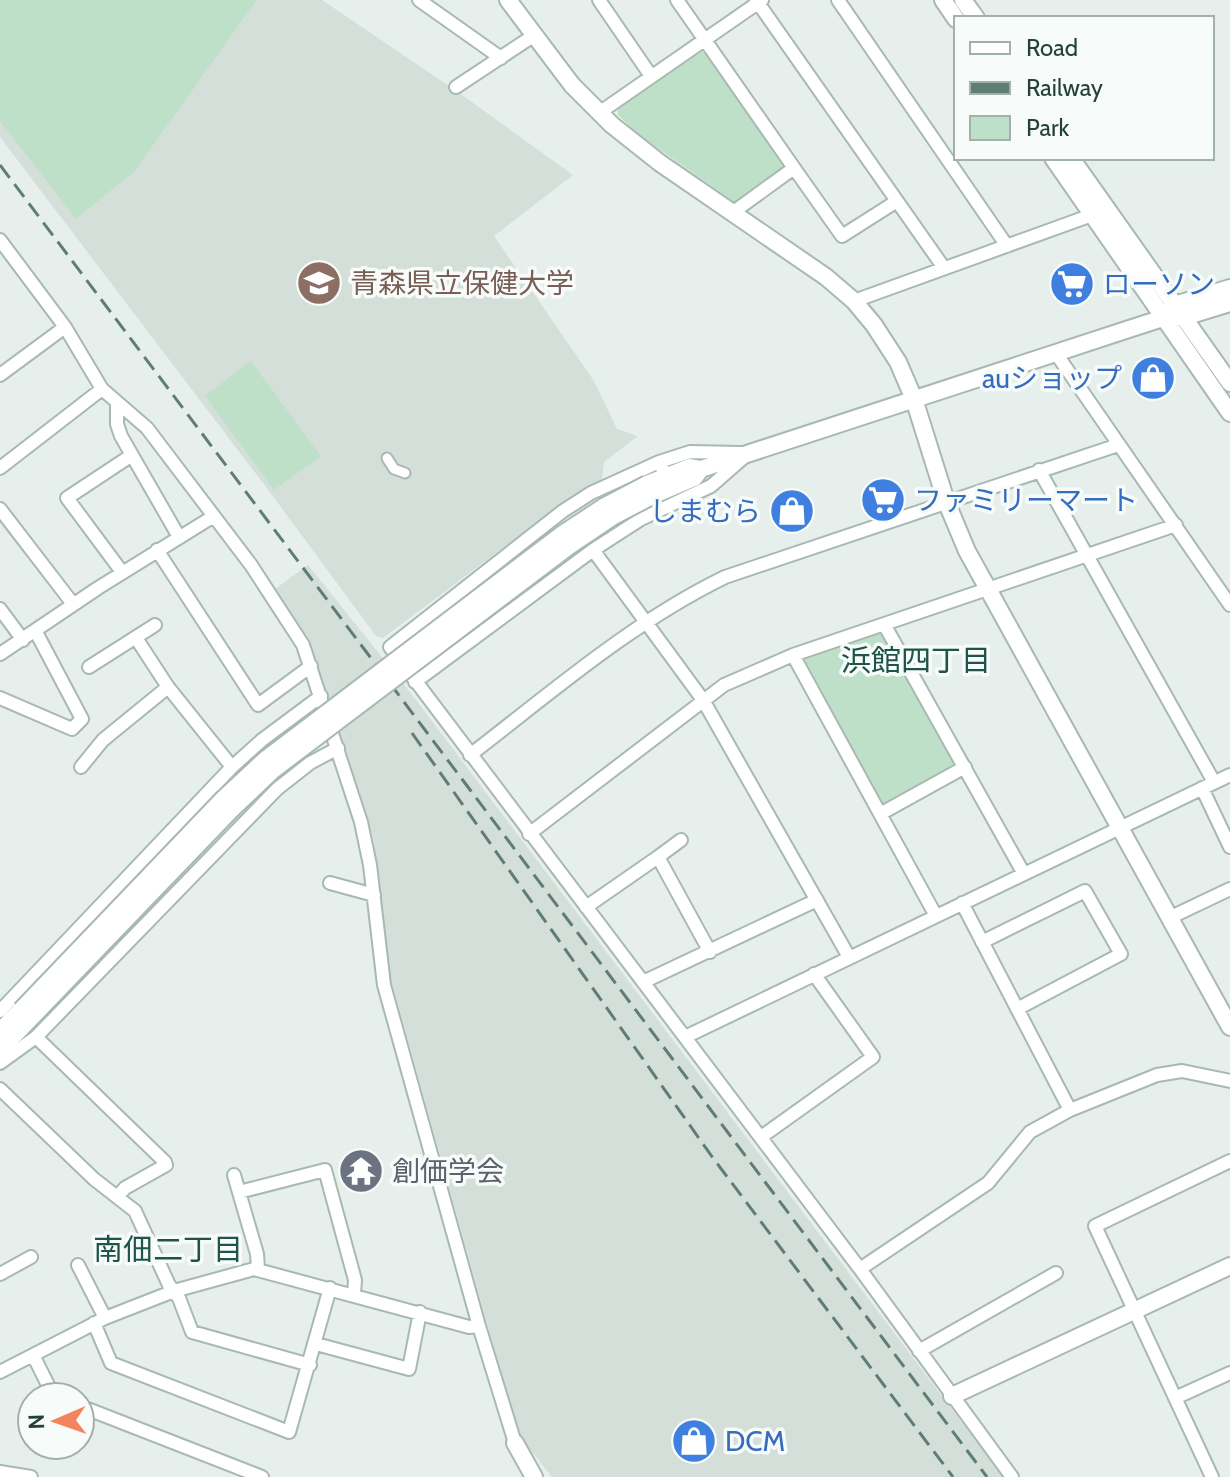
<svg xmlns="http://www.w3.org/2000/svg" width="1230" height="1477" font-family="Cabin,'Noto Sans JP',sans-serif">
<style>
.built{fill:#d4dfda}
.green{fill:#bfe0c8}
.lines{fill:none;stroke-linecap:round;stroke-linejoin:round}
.pedestrian-casing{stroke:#a8b8b2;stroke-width:13}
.minor-casing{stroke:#a8b8b2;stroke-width:16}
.tertiary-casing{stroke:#a8b8b2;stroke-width:20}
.pedestrian{stroke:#fff;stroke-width:9}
.minor{stroke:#fff;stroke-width:12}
.tertiary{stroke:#fff;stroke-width:16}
.rail{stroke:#5f7d75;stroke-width:3;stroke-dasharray:16 8;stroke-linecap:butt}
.tertiary-bridge-casing{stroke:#a8b8b2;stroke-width:20;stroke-linecap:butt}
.tertiary-bridge{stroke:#fff;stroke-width:16}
.labels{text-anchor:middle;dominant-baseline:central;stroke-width:7;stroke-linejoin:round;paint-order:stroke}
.education-label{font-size:28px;fill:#785e54;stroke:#f7fbf9;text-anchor:start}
.shop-label{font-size:28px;fill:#366cbe;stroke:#f7fbf9;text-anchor:start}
.worship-label{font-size:28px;fill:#5b616d;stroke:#f7fbf9;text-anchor:start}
.neighbourhood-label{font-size:30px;fill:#1f5548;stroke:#f7fbf9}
</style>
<rect width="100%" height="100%" fill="#e6efeb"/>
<path class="built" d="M 0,0 L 322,0 L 455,90 L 573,175 L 494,236 L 594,381 L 617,429 L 638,436 L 604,462 L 602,480 L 561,504 L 383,638 L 376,636 L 272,495 L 0,137 Z
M 308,565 L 410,692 L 1003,1477 L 552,1477 L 518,1434 L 387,965 L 374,841 L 366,811 L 312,650 L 275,589 Z"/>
<path class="green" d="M 0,0 L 256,0 L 256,1 L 134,172 L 76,219 L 0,121 Z
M 700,51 L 708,53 L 784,164 L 783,172 L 736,203 L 639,135 L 618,115 L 618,108 Z
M 251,361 L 321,456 L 274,490 L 205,396 Z
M 878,633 L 884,636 L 955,762 L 953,769 L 886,806 L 881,804 L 803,664 L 805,658 Z"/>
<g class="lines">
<g class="pedestrian-casing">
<path id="pedestrian" d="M 387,458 L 394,469 L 405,473"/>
</g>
<g class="minor-casing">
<path id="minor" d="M 419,0 L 501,58
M 599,0 L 651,76
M 677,0 L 794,168 L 732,213
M 756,0 L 944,268
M 838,0 L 1007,246
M 456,87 L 533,36
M 599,113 L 762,0
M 794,168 L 842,236 L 897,201
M 0,240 L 65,327 L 102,389 L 147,428 L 251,565 L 303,645 L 361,822 L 370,865 L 384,985 L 479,1326 L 515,1443
M 854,301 L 1092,215
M 1055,352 L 1230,605
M 0,375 L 65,327
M 117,403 L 117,424 L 121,436 L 179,537
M 659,462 L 690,452 L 741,453
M 0,468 L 102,389
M 1039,470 L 1214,782
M 666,476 L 659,462 L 591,493 L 563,511 L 390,647 L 860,1269 L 1012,1477
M 0,509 L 73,604
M 157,550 L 258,705 L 311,666
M 593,550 L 641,519 L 711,486 L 743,458
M 122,572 L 67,498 L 132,455
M 0,609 L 23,640
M 885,626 L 1024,874
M 136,638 L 168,687 L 232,767
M 0,654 L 98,588 L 214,516
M 793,655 L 936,916
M 89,667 L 155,625
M 415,682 L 593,550 L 703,700 L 849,957
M 0,698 L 72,729 L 82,719 L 36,632
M 470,755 C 552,692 631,623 725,577 L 1118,445
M 81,767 L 103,740 L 168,687
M 1202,788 L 1230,847
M 880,814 L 965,767
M 529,834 L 724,685 L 793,655 L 1176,525
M 658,857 L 681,840
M 330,883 L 374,895
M 962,903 L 1070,1110
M 586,907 L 658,857 L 710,952
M 1169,918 L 1230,889
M 982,942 L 1085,891 L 1121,954 L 1017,1009
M 643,982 L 817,900
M 0,1011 L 232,767 L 262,740 L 321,696
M 36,1037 L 165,1162 L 166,1165 L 125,1188 L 117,1197
M 685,1037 L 1230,775
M 0,1063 L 36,1037 L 277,789 L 310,763 L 338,748
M 0,1089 L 94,1179 L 135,1211 L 169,1285 L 179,1298 L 192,1332 L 310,1365
M 761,1137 L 873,1057 L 814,974
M 234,1175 L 257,1254 L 258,1269
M 239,1192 L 325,1170 L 355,1280 L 354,1294
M 78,1265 L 105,1318
M 860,1269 L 988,1183 L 1030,1132 L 1070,1110 L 1157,1075 L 1182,1071 L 1230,1081
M 0,1274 L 31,1257
M 94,1323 L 111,1363 L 289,1432 L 330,1288
M 316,1344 L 409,1369 L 420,1312
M 919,1351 L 1056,1273
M 33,1355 L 53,1395 L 57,1397
M 0,1372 L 105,1318 L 174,1291 L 254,1269 L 469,1327 L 479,1326
M 1175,1398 L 1230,1373
M 80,1406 L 262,1477
M 0,1472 L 31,1477
M 1212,1477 L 1095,1226 L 1230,1161"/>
</g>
<g class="tertiary-casing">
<path id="tertiary" d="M 508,0 L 572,85 L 612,125 L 660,163 L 826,277 L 854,301 L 874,325 L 898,362 L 914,399 L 946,501 L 967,551 L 1230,1027
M 943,0 L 956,19
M 963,0 L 976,18
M 1053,158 L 1230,413
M 1071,158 L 1230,383
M 1169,311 L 1175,305 L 1230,288
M 647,484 L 690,467 L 701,469 L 1129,329 L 1163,318 L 1184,317 L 1230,303
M 652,496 L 694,478 L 701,469
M 0,1031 L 21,1010
M 0,1050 L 29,1020
M 952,1396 L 1230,1266
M 515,1443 L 534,1477"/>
</g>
<use href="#pedestrian" class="pedestrian"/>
<use href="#minor" class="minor"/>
<use href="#tertiary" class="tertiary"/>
<path class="rail" d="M 0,165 L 987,1477
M 412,733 L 713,1158 L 953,1477"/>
<g class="tertiary-bridge-casing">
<path id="tertiary-bridge" d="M 21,1010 L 224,798 L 266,759 L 561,535 L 605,506 L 647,484
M 29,1020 L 231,810 L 273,770 L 569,546 L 612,517 L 652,496"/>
</g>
<use href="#tertiary-bridge" class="tertiary-bridge"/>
</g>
<defs>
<g id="university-disc" transform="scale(2.3)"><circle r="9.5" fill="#8d6e63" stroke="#f7fbf9"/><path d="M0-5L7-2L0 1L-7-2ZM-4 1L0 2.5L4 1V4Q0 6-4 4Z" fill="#fff"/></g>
<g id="supermarket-disc" transform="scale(2.3)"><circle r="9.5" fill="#3f7fe0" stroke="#f7fbf9"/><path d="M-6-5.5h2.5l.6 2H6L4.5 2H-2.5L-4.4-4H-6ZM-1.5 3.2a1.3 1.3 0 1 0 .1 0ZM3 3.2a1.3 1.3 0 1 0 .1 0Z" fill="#fff"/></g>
<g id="shop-disc" transform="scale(2.3)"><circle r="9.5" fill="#3f7fe0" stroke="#f7fbf9"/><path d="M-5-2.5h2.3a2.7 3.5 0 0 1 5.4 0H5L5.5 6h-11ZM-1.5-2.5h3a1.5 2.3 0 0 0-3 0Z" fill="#fff"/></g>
<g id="temple-disc" transform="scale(2.3)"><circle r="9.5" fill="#6b7280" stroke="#f7fbf9"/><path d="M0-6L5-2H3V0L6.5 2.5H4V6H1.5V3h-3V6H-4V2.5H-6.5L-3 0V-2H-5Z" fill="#fff"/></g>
</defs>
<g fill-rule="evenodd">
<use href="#university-disc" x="319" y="283"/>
<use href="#supermarket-disc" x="1072" y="284"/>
<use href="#shop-disc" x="1153" y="378"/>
<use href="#supermarket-disc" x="883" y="500"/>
<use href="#shop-disc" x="792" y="511"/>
<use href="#temple-disc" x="361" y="1171"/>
<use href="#shop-disc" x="694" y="1441"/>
</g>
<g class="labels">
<g class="education-label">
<text x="350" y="283">青森県立保健大学</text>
</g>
<g class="shop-label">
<text x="1103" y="284">ローソン</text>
<text x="1122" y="378" text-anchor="end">auショップ</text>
<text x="914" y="500">ファミリーマート</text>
<text x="761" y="511" text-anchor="end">しまむら</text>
<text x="725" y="1441">DCM</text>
</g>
<g class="worship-label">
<text x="392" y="1171">創価学会</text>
</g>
<g class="neighbourhood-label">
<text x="916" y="660">浜館四丁目</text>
<text x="168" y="1249">南佃二丁目</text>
</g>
</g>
<rect x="954" y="16" width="260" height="144" fill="#f7fbf9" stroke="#a3b1ad" stroke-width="2"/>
<rect x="970" y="42" width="40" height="12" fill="#ffffff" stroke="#a3b1ad" stroke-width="2"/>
<text x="1026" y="56" font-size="24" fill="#24423a">Road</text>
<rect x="970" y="82" width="40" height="12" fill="#5f7d75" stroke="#a3b1ad" stroke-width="2"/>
<text x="1026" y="96" font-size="24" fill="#24423a">Railway</text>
<rect x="970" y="116" width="40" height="24" fill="#bfe0c8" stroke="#a3b1ad" stroke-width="2"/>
<text x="1026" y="136" font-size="24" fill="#24423a">Park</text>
<g transform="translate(56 1421) rotate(268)"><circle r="38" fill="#f7fbf9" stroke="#a3b1ad" stroke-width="2"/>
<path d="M0-6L14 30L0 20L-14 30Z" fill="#f4845f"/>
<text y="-12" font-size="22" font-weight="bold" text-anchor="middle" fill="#24423a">N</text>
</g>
</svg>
